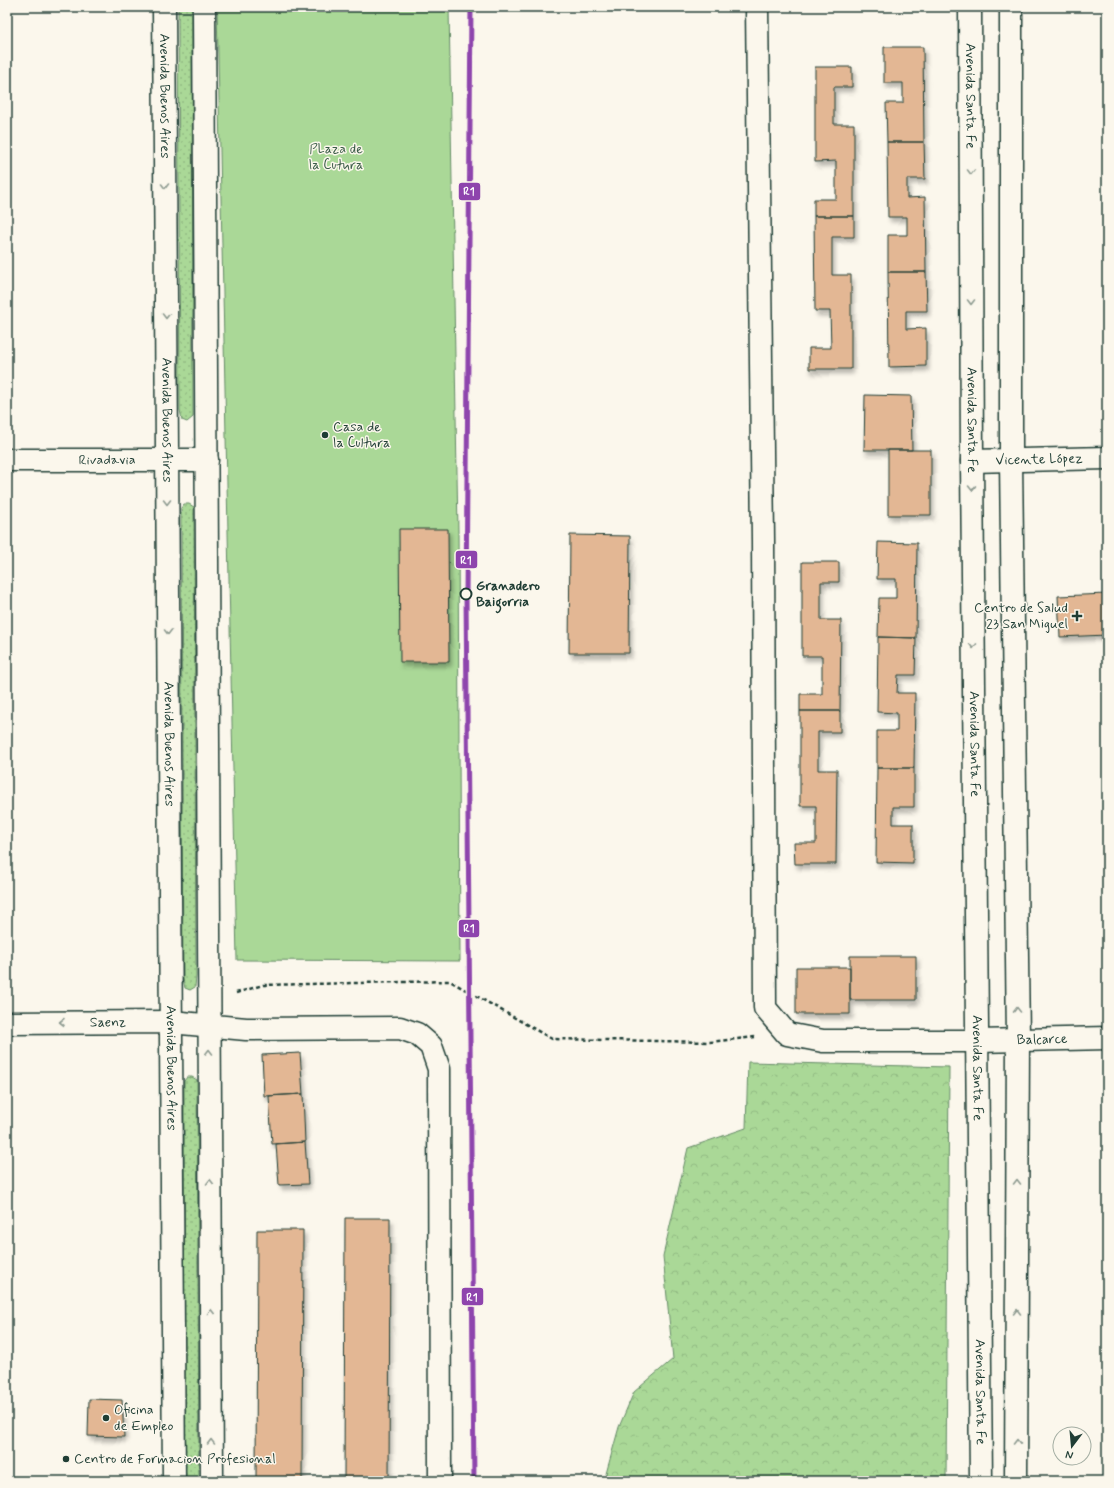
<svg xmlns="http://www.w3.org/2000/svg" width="1114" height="1488" font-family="Mynerve,sans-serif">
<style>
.grass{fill:url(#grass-dots);stroke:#648a66}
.forest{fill:url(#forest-crowns);stroke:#648a66}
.park{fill:#aad897;stroke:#648a66}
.building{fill:#e3b794;stroke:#1f3d34;filter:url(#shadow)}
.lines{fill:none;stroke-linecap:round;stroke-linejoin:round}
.minor-casing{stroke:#1f3d34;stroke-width:25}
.secondary-casing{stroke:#1f3d34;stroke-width:25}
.path{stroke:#1f3d34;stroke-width:2.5;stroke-dasharray:4 3;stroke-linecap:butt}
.minor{stroke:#fbf7ec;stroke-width:22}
.secondary{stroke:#fbf7ec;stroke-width:22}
.rail-1-casing{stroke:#fbf7ec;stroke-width:8}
.rail-1{stroke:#8e44ad;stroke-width:5}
.oneway{stroke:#8d9a90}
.poi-dot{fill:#1f3d34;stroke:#fbf7ec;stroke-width:1.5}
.stop-dot{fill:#fbf7ec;stroke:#1f3d34;stroke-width:2}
.labels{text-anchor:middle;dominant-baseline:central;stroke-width:3;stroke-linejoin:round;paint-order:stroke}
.street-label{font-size:14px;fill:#1f3d34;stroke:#fbf7ec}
.park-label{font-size:14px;fill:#3b5c48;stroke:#fbf7ec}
.poi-label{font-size:14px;fill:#1f3d34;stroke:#fbf7ec;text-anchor:start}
.stop-label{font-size:14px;font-weight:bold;fill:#1f3d34;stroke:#fbf7ec;text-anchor:start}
.line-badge{stroke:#fbf7ec;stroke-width:1.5}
.badge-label{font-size:11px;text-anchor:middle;font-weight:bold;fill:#fff}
</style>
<defs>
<pattern id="grass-dots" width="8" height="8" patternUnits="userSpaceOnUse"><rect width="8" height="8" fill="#aad897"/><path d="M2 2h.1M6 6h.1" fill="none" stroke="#92ba83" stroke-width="1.8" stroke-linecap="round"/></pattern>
<pattern id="forest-crowns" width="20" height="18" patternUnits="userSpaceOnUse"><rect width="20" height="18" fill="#aad897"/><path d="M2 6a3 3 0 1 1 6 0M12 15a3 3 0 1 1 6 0" fill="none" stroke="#92ba83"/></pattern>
<filter id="shadow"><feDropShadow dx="2.5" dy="4.5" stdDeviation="2" flood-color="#0004"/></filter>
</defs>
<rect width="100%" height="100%" fill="#fbf7ec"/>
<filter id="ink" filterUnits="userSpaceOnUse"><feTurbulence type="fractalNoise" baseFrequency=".025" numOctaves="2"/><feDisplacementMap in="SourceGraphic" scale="8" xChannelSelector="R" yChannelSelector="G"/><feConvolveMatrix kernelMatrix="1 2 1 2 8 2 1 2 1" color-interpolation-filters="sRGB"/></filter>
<g filter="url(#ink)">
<path class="grass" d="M 178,7 L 192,7 L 193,407 L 193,417 L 187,422 L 182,420 L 180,410 Z
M 184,504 L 189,504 L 194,507 L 194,516 L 196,976 L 195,987 L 190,990 L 185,988 L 183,979 L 181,521 L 181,508 Z
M 187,1077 L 192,1077 L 197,1080 L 199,1481 L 185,1481 L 184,1094 L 184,1081 Z"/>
<path class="forest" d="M 748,1062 L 949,1067 L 946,1481 L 604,1481 L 619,1427 L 634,1392 L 673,1359 L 663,1256 L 688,1148 L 746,1128 Z"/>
<path class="park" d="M 217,7 L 449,7 L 458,532 L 460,961 L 237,960 Z"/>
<path class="building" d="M 884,47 L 923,47 L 924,142 L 887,142 L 886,103 L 903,103 L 903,83 L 884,83 Z
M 815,67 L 852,67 L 852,87 L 834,87 L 834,124 L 854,124 L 854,216 L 814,216 L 814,199 L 836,199 L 836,161 L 815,162 Z
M 887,142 L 924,142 L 925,179 L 907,179 L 907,198 L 925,197 L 926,272 L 888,272 L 888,235 L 907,235 L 907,217 L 888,217 Z
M 814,216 L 854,216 L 854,237 L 832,237 L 832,275 L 851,275 L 851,369 L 809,369 L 809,348 L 831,348 L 830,311 L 815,311 Z
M 888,272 L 926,272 L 927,311 L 906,311 L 906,329 L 926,328 L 926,366 L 889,367 Z
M 865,395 L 911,396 L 912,450 L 864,450 Z
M 888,450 L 931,450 L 931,515 L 888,515 Z
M 399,529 L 448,529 L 449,662 L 400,662 Z
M 570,535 L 630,536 L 629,653 L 569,653 Z
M 878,542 L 917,543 L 916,638 L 878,637 L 879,598 L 896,598 L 896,579 L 877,579 Z
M 802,562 L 839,562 L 839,582 L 821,582 L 821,620 L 841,620 L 840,711 L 800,711 L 800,694 L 822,694 L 822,656 L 802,656 Z
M 1107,594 L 1107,635 L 1060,637 L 1058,596 Z
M 878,637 L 916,638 L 915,675 L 898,675 L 897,693 L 915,693 L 914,768 L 877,768 L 877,731 L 897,731 L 897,713 L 877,712 Z
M 800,711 L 840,711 L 840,732 L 818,732 L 818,770 L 837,770 L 836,864 L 795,864 L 794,843 L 816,843 L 816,806 L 800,806 Z
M 877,768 L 914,768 L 914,807 L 893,807 L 893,824 L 913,824 L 913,863 L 876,862 Z
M 850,956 L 916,956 L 916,1000 L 850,1000 Z
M 796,967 L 850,967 L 850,1014 L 796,1014 Z
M 300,1053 L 303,1094 L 264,1096 L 262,1055 Z
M 303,1094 L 305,1142 L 272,1144 L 269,1096 Z
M 305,1142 L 308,1184 L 279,1185 L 276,1144 Z
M 345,1218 L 390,1218 L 389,1481 L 344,1481 Z
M 257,1230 L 303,1230 L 302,1481 L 256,1481 Z
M 89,1399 L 122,1400 L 124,1437 L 88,1436 Z"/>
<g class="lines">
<g class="minor-casing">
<g id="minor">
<path id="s1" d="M 757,7 L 763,540 L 765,1008 L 787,1034 L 823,1041 L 977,1041 L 1107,1038"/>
<path id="s2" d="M 7,460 L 207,460"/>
<path id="s3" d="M 972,461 L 1107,458"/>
<path id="s4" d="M 7,1023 L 171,1022 L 246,1029 L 400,1028 L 417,1034 L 431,1046 L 439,1069 L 440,1481"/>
</g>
</g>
<g class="secondary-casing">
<g id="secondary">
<path id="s5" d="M 164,7 L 174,1481"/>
<path d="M 204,7 L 212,1481"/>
<path id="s6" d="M 970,7 L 972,461 L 981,1481"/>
<path d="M 1011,7 L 1011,460 L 1018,1040 L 1016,1481"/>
</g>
</g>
<path class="path" d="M 236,993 L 263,985 L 450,981 L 552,1039 L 710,1042 L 755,1037"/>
<use href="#minor" class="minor"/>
<use href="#secondary" class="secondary"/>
<g class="rail-1-casing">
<path id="rail-1" d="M 471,7 L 466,596 L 474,1481"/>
</g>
<use href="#rail-1" class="rail-1"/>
</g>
<defs><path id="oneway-chevron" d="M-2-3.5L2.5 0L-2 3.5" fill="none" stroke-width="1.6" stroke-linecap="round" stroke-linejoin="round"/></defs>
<g class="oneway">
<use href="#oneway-chevron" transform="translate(971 172) rotate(90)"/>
<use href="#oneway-chevron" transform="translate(165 186) rotate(90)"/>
<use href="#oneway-chevron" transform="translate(971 302) rotate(90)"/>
<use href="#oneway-chevron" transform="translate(166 316) rotate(90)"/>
<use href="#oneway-chevron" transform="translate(972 488) rotate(89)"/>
<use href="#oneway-chevron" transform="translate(167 502) rotate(90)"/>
<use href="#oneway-chevron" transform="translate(168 632) rotate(90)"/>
<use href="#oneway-chevron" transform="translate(973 646) rotate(89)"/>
<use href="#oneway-chevron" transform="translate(1017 1010) rotate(-91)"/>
<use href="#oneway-chevron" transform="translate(62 1022) rotate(180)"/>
<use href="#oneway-chevron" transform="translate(209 1052) rotate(-90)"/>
<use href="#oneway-chevron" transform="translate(210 1182) rotate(-90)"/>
<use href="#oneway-chevron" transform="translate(1017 1182) rotate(-90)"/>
<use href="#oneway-chevron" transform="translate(211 1312) rotate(-90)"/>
<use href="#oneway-chevron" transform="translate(1017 1312) rotate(-90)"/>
<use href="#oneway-chevron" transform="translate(211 1442) rotate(-90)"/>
<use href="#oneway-chevron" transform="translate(1017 1442) rotate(-90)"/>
</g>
</g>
<g class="poi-dot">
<circle cx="325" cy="435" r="4"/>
<path d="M1075 610h4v4h4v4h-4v4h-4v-4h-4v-4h4z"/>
<circle cx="106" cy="1418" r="4"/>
<circle cx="66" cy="1459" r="4"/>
</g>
<circle class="stop-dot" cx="466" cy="594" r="5.5"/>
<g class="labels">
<g class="street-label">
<text stroke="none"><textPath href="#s5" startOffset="89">Avenida Buenos Aires</textPath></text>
<text stroke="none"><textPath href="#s6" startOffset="89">Avenida Santa Fe</textPath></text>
<text stroke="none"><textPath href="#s5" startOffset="413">Avenida Buenos Aires</textPath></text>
<text stroke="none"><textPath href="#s6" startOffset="413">Avenida Santa Fe</textPath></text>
<text stroke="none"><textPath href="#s2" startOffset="100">Rivadavia</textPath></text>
<text stroke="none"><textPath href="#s3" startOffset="67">Vicente López</textPath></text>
<text stroke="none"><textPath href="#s5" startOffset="737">Avenida Buenos Aires</textPath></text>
<text stroke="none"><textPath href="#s6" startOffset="737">Avenida Santa Fe</textPath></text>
<text stroke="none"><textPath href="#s4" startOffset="101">Saenz</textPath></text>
<text stroke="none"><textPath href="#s1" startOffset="1291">Balcarce</textPath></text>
<text stroke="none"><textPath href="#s5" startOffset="1061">Avenida Buenos Aires</textPath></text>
<text stroke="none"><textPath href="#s6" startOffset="1061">Avenida Santa Fe</textPath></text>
<text stroke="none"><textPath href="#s6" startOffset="1385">Avenida Santa Fe</textPath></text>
</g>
<g class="park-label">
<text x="336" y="149">PLaza de<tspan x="336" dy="16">la Cutura</tspan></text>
</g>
<g class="poi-label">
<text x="333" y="427">Casa de<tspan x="333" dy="16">la Cultura</tspan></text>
<text x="1068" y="608" text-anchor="end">Centro de Salud<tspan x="1068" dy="16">23 San Miguel</tspan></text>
<text x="114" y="1410">Oficina<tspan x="114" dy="16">de Empleo</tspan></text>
<text x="74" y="1459">Centro de Formacion Profesional</text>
</g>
<g class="stop-label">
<text x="476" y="586">Granadero<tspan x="476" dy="16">Baigorria</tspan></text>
</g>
</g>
<g class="line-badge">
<rect x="458" y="182" width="23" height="19" rx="4" fill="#8e44ad"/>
<rect x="455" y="550" width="23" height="19" rx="4" fill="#8e44ad"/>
<rect x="458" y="919" width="22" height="19" rx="4" fill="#8e44ad"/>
<rect x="461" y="1287" width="23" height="19" rx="4" fill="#8e44ad"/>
</g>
<g class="badge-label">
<text x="469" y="195">R1</text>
<text x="466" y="564">R1</text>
<text x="469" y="932">R1</text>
<text x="472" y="1301">R1</text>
</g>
<rect width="1114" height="1488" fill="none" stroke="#fbf7ec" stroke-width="24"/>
<rect x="12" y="12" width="1090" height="1464" fill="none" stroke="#1f3d34" stroke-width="1.5" filter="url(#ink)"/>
<g transform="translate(1072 1446) rotate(196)"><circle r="19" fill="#fbf7ec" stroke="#a3ada2"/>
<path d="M0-3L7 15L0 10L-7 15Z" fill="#1f3d34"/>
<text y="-6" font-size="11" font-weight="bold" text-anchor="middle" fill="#1f3d34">N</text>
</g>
</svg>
